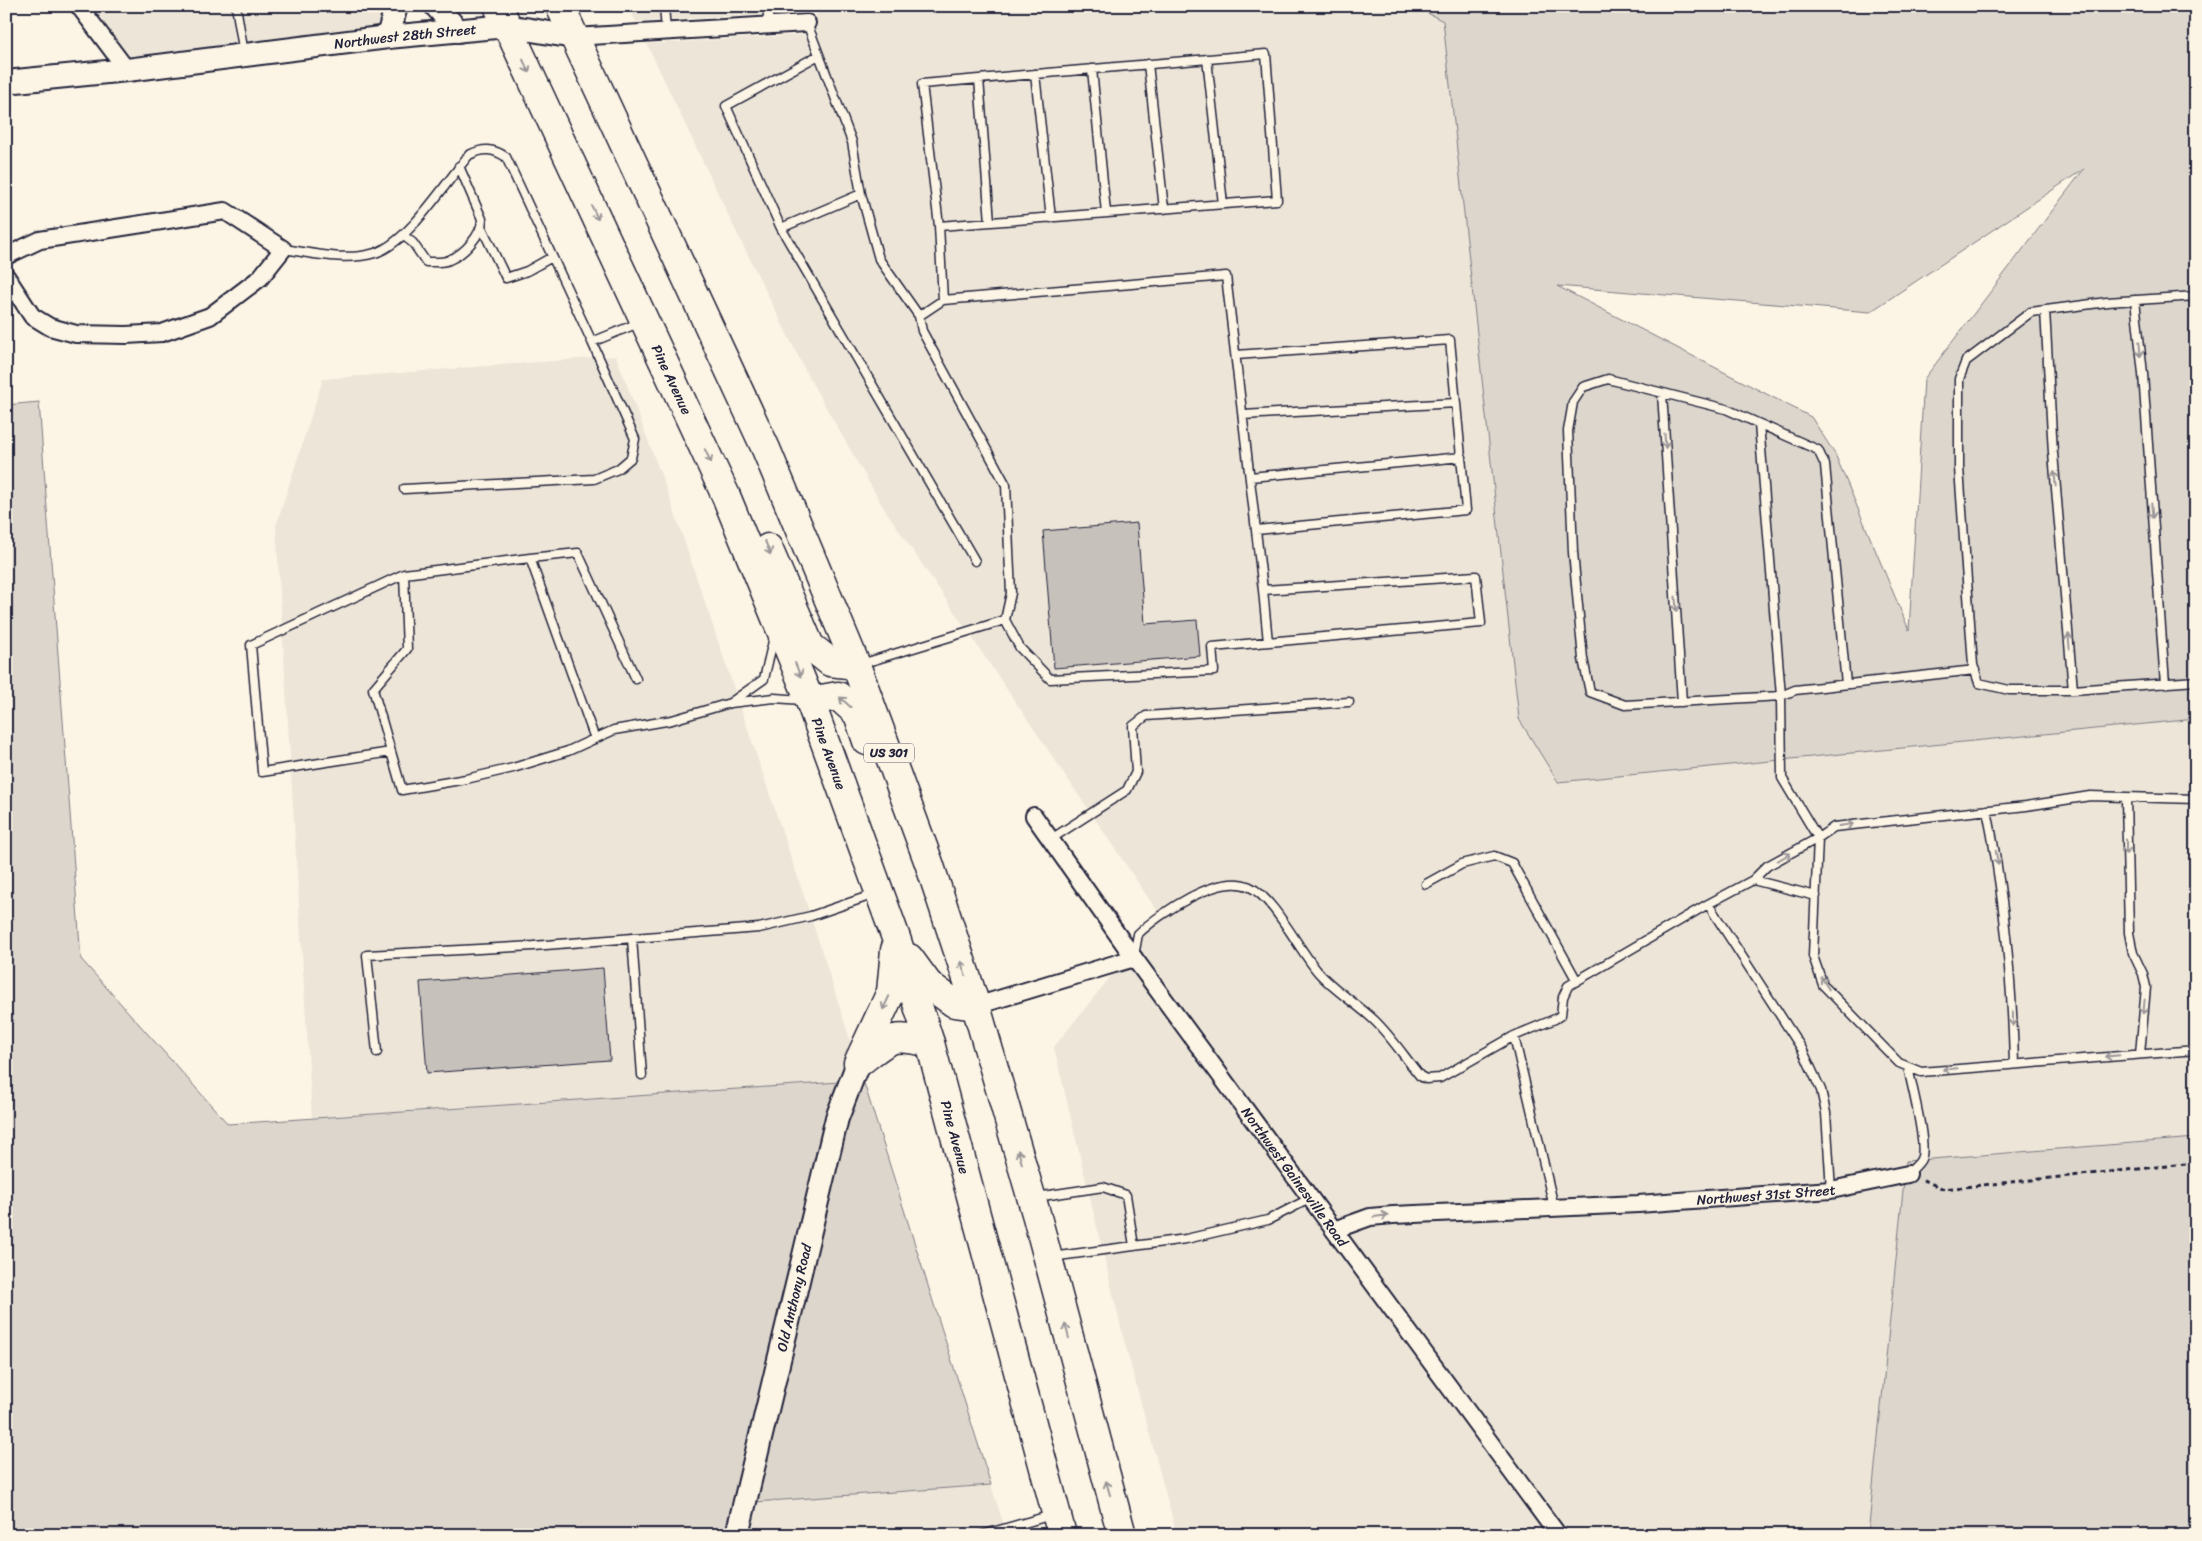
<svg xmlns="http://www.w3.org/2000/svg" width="2202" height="1541" font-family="Sriracha,sans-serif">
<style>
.built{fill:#ece5d8}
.green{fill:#dcd6cc;stroke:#7f7c84;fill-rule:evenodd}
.building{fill:#c6c1bb;stroke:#22223b}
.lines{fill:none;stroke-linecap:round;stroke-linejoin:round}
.lane-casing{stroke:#22223b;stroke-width:11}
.street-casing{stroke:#22223b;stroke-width:20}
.secondary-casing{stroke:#22223b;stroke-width:26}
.highway-casing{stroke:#22223b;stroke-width:31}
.path{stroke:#22223b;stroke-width:3;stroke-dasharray:5 4;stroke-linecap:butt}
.lane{stroke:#fcf5e5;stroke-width:8}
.street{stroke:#fcf5e5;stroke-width:16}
.secondary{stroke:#fcf5e5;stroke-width:22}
.highway{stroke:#fcf5e5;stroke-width:28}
.oneway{stroke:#9a9698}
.labels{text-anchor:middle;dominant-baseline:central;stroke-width:4;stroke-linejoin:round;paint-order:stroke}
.shield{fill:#fcf5e5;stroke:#63616e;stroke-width:1}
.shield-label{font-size:12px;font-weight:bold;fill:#22223b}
.street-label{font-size:14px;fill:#22223b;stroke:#fcf5e5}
</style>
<rect width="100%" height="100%" fill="#fcf5e5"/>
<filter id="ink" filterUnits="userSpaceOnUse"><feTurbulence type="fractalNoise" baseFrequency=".02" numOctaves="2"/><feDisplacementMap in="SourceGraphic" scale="10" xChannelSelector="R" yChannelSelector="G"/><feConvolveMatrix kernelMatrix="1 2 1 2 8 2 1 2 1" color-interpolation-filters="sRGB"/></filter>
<g filter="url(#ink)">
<path class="built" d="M 92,6 L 386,6 L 380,27 L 131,58 Z
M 629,6 L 1414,6 L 1443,20 L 1558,782 L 2196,719 L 2196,1138 L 1906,1161 L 1868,1535 L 1177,1535 L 1124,1340 L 1054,1047 L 1160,915 L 882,505 L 808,376 L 734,227 L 647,44 L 817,34 L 816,11 L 636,22 Z
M 616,356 L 669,496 L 807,905 L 853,1049 L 850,1055 L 845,1060 L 847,1064 L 840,1082 L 312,1118 L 276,526 L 323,379 Z
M 991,1485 L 1007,1535 L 747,1535 L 755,1502 Z"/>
<path class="green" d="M 1414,6 L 2196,6 L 2196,719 L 1558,782 L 1519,719 L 1443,21 ZM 2084,169 L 1924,379 L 1909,630 L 1835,454 L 1811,417 L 1557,286 L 1870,312 Z
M 39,402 L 81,959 L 228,1124 L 840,1082 L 727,1535 L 6,1535 L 6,405 Z
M 863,1080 L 991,1485 L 755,1502 L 847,1122 Z
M 2196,1138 L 2196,1535 L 1868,1535 L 1906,1161 Z"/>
<path class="building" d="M 1137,523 L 1145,624 L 1197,620 L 1200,656 L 1054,668 L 1043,531 Z
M 603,968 L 610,1060 L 427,1073 L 420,982 Z"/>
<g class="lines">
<g class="lane-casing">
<path id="lane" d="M 236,6 L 244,54
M 664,6 L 666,31
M 767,6 L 769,25
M 807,23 L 852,142 L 861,194 L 879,259 L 919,316
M 819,55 L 726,106 L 781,228 L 975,561
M 1207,59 L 1223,204
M 1148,64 L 1164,209
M 1092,69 L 1106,213
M 1035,74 L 1051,218
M 979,79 L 990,222
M 939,226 L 1277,200 L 1266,54 L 922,84 L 939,226 L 943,300
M 482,228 L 506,278 L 527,271 L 552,257
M 781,228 L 861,194
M 404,236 L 413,243 L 426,262 C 433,262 443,263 449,260 C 464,254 482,235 482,219 L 459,166
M 283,249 C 312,253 346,262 375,253 C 408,243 446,182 469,155 C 483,148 493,148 506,157 L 592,342 L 641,322
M 2196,296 L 2107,302 L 2031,312 L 1966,361 L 1959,379 L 1959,468 L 1973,665 L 1979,683 L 2009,690 L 2073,690 L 2196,681
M 2135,300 L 2143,374 L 2165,684
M 2045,310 L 2053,453 L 2073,690
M 1236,355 L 1450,340 L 1466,510 L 1256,530
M 1662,393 L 1682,702
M 1243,415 L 1456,403
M 1759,424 L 1781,696 L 1625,705 L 1590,692 L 1583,659 L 1573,552 L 1568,431 L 1573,402 L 1583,387 L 1608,379 L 1726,409 L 1818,450 L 1825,465 L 1846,684
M 1250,477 L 1462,457
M 404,489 L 594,479 L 618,469 L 631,458 L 635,439 L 592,342
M 530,558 L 578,553 L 636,679
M 1263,590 L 1268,642
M 774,637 L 764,679 L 730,703 L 774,698 L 803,700
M 861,664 L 1005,620 L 1020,648 L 1050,679 L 1214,671 L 1212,647 L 1481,623 L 1476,576 L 1263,590 L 1226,276 L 943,300 L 919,316 L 922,331 L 1006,485 L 1011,593 L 1005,620
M 595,739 L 530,558 L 404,574 L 407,649 L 373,689 L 402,790 L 466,779 L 513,768 L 568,751 L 614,730 L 672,720 L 730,703
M 391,752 L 262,772 L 251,645 L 404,574
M 2126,799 L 2129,933 L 2133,953 L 2143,974 L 2146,987 L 2140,1054
M 2196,799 L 2090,796 L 2026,806 L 1834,827 L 1818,838 L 1813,956 L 1823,985 L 1899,1063 L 1921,1072 L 2196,1050
M 1987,810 C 2004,894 2012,978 2014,1064
M 1051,839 L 1127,790 L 1136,772 L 1133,726 L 1146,716 L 1349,702
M 1753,880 L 1816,896
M 1426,884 L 1462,864 L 1494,856 L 1512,863 L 1577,981
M 1708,904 L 1802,1049 L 1821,1090 L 1826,1113 L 1831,1190
M 632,938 L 642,1075
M 1134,956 L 1138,934 C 1159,914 1219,872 1250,887 C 1274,898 1300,952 1319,973 C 1335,991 1356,1003 1374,1020 C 1391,1036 1405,1058 1420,1076 L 1426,1079 L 1440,1078 L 1514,1036 L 1555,1019 L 1561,1015 L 1563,997 L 1568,986 L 1708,904 L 1753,880 L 1767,866 L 1818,838 L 1782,778 L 1781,696 L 1795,690 L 1975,670
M 1514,1036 L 1554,1207
M 377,1052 L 367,955 L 533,946 L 759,928 L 811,916 L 875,894
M 1908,1067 C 1911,1083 1928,1146 1921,1159 C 1919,1164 1912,1169 1908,1174
M 1036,1197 L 1103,1187 L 1126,1195 L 1134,1246
M 1051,1257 L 1186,1239 L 1268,1220 L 1311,1198
M 982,1535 L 1052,1515"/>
</g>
<g class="street-casing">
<g id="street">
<path d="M 79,6 L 127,70"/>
<path d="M 574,37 L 807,23"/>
<path d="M 6,256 L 40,240 L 225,211 L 283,249 L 260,278 L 210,316 L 162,333 L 126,335 L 76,334 L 50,327 L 32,316 L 6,276"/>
<path id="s1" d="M 1034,816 L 1134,958 L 1558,1535"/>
<path d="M 976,1006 L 1134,958"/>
<path id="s2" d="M 1334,1230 L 1370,1217 L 1393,1215 L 1638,1204 L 1831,1190 L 1908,1174"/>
</g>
</g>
<g class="secondary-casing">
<g id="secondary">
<path d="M 436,6 L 458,31"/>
<path d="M 388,37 L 396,6"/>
<path id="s3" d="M 6,82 L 127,70 L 388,37 L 507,26 L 574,37"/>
<path id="s4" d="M 737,1535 L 837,1118 L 858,1063"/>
</g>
</g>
<g class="highway-casing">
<g id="highway">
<path id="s5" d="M 498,6 L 726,496 L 810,701 L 896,938 L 930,1043 L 1062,1535"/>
<path d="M 560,6 L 766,449 L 856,665 L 929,863 L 976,1006 L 1037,1217 L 1122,1535"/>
<path d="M 768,548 L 810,646 L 830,662 L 856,665"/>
<path d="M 810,701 L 838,696 L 858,714 L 867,741"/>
<path d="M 909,958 L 928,984 L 954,1003 L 976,1006"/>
<path d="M 862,1060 C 891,1037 892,1034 930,1043"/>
<path d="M 858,1063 L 891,992 L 895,950"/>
</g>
</g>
<path class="path" d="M 1923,1180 L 1944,1189 L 2196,1163"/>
<use href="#lane" class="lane"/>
<use href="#street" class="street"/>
<use href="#secondary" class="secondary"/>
<use href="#highway" class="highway"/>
</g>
<defs><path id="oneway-shaft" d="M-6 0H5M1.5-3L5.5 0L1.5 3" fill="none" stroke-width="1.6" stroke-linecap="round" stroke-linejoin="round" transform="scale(1.25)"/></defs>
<g class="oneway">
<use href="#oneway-shaft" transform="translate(526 66) rotate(65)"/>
<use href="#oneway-shaft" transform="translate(595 213) rotate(65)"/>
<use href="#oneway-shaft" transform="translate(2140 349) rotate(84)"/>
<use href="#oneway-shaft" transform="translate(1665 441) rotate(86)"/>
<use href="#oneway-shaft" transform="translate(708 456) rotate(65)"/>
<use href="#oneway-shaft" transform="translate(2055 479) rotate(-95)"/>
<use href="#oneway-shaft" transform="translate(2152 511) rotate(85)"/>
<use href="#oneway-shaft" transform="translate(768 548) rotate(67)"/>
<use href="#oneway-shaft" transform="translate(1676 604) rotate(86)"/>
<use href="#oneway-shaft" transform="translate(2069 641) rotate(-94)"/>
<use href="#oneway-shaft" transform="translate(798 670) rotate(68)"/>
<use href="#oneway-shaft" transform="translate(845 702) rotate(-138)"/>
<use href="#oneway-shaft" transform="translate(1846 825) rotate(-8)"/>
<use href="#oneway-shaft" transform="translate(2126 847) rotate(90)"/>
<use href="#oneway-shaft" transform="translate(1784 857) rotate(-30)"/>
<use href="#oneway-shaft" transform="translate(1997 858) rotate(80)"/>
<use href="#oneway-shaft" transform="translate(963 968) rotate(-108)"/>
<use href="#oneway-shaft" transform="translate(1825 983) rotate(-121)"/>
<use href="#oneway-shaft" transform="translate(886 1003) rotate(115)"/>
<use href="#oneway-shaft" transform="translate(2144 1007) rotate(95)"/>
<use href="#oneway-shaft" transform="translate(2013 1019) rotate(89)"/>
<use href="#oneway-shaft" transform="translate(2112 1056) rotate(175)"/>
<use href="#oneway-shaft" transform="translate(1950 1069) rotate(175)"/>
<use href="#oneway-shaft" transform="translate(1020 1157) rotate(-106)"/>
<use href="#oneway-shaft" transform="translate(1381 1216) rotate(-7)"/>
<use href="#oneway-shaft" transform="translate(1067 1331) rotate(-105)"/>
<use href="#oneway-shaft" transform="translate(1108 1488) rotate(-106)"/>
</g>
</g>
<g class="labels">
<rect class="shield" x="864" y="743.5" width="50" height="19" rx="4"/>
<g class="shield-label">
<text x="889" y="753">US 301</text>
</g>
<g class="street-label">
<text stroke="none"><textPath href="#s3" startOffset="402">Northwest 28th Street</textPath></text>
<text stroke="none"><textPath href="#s5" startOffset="412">Pine Avenue</textPath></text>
<text stroke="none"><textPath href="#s5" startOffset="818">Pine Avenue</textPath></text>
<text stroke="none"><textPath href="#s5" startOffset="1222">Pine Avenue</textPath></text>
<text stroke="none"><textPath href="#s1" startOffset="445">Northwest Gainesville Road</textPath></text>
<text stroke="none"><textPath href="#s2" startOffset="435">Northwest 31st Street</textPath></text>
<text stroke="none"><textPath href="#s4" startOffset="244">Old Anthony Road</textPath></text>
</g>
</g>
<rect width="2202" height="1541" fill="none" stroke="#fcf5e5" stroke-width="25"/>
<rect x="12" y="12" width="2177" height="1516" fill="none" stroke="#22223b" stroke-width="2" filter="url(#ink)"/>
</svg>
